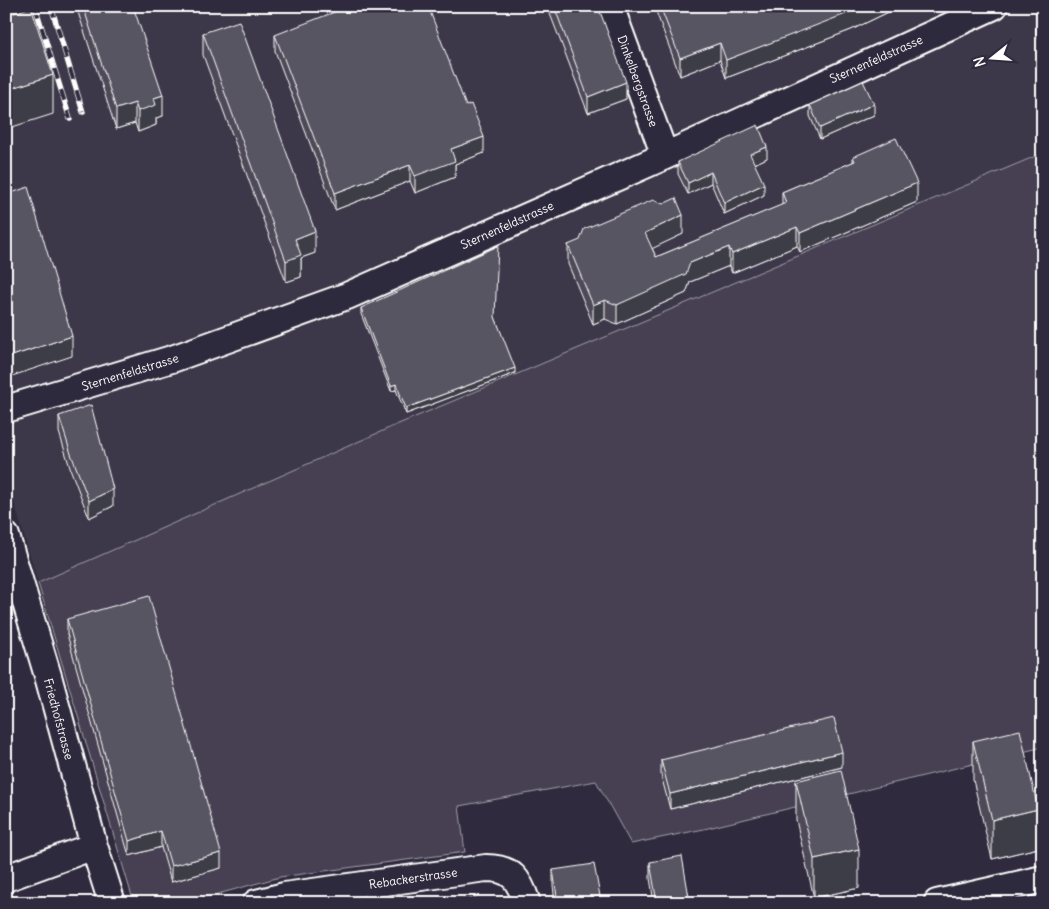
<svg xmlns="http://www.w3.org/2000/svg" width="1049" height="909" font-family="Delius,sans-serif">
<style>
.built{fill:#3c3749}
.green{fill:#464152;stroke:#a2a0a8}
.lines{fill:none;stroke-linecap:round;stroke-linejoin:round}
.minor-casing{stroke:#fff;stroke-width:30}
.minor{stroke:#2f2a3d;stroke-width:26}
.rail-casing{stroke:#fff;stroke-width:5.5}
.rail{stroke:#2f2a3d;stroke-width:4;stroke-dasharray:11;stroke-linecap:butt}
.wall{fill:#4d4956;stroke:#fff}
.shaded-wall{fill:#3e3c46;stroke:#fff}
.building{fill:#595564;stroke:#fff}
.labels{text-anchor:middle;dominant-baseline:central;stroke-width:5;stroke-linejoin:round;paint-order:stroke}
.street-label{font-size:12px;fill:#fff;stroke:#2f2a3d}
</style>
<rect width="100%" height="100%" fill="#2f2a3d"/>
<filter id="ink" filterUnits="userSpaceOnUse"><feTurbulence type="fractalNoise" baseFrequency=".02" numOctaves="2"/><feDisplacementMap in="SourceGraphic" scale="10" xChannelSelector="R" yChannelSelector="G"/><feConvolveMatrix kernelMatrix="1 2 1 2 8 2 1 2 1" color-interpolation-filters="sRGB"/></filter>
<g filter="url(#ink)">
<path class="built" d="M 6,6 L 1043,6 L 1043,153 L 396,425 L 38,583 L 6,475 Z"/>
<path class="green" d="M 1043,153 L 1043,747 L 704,829 L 631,844 L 596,781 L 459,806 L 465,852 L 280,877 L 185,903 L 134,903 L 38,583 L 396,425 Z"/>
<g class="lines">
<g class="minor-casing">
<path id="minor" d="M 610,6 L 665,156
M 6,409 L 175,358 L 347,296 L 665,156 L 994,6
M 6,536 L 48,676 L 94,846 L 112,903
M 6,878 L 94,846
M 256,903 L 284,896 L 486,868 C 512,868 519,879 527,903
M 937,903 L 1043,879"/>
</g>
<use href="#minor" class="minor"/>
<g class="rail-casing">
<path id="rail" d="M 35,6 L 70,119
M 51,6 L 83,112"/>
</g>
<use href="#rail" class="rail"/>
</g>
<path class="wall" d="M 76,6 L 133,6 L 163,116 L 156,118 L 156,125 L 138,132 L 135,123 L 116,129 Z
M 547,6 L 598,6 L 626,99 L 588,113 Z
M 654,6 L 901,6 L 851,30 L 726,78 L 720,60 L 680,76 Z
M 1043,10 L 1043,49 L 1036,34 L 1036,13 Z
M 203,33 L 315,253 L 301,258 L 301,277 L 286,282 L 203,55 Z
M 275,35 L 484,153 L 455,164 L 455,177 L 415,193 L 410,181 L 335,210 L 275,51 Z
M 810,105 L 874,115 L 820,139 L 810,116 Z
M 853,157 L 917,202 L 800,252 L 797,246 L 732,273 L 729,266 L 690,282 L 686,293 L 617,324 L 605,319 L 593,324 L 568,264 L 568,245 L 683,234 L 652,248 L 656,257 L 782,205 L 782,192 L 853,162 Z
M 767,158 L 754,164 L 764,195 L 724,214 L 711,183 L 688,194 L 678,174 L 678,162 Z
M 361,308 L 495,317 L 515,373 L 406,414 L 396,390 L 391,391 L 361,314 Z
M 59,416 L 113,506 L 89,518 L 71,471 L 59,432 Z
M 67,619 L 221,868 L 171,882 L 161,847 L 129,856 L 67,634 Z
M 973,741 L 1038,848 L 992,859 L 973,780 Z
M 661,760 L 842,767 L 670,809 L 661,775 Z
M 796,781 L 859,888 L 814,898 L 796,820 Z
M 650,862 L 690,903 L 654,903 L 650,878 Z
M 553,870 L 600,896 L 600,903 L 555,903 L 553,885 Z"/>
<path class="shaded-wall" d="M 187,6 L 198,6 L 187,11 Z
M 863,6 L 901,6 L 851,30 L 726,78 L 726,60 Z
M 720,43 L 720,60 L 680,76 L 680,58 Z
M 53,75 L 53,114 L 6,129 L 6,90 Z
M 626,82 L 626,99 L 588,113 L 588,97 Z
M 163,95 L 163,116 L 156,118 L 156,125 L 138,132 L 138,111 L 154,98 Z
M 135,103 L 135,123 L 116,129 L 116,109 Z
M 874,104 L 874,115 L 820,139 L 820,128 Z
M 484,137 L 484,153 L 455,164 L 455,177 L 415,193 L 415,176 L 451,149 Z
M 767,147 L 767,158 L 750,166 L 750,154 Z
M 410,165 L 410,181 L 335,210 L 335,193 Z
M 711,172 L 711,183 L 688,194 L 688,183 Z
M 917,183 L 917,202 L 800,252 L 800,233 Z
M 764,184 L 764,195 L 724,214 L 724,203 Z
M 683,215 L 683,234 L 645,252 L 645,233 Z
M 797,227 L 797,246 L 732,273 L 732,254 Z
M 315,231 L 315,253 L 301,258 L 301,277 L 286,282 L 286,261 L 295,239 Z
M 729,247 L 729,266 L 690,282 L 686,293 L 617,324 L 617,305 L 690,263 Z
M 605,300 L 605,319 L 593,324 L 593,305 Z
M 72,336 L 72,356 L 6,378 L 6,358 Z
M 515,368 L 515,373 L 406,414 L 406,408 Z
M 396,384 L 396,390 L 391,391 L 391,386 Z
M 113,489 L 113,506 L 89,518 L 89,501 Z
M 842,752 L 842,767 L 670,809 L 670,794 Z
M 1038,809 L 1038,848 L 992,859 L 992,820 Z
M 161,831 L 161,847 L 129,856 L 129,841 Z
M 859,849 L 859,888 L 814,898 L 814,859 Z
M 221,853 L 221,868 L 171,882 L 171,866 Z"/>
<path class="building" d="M 83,6 L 133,6 L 163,95 L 154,98 L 156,105 L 138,111 L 135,103 L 116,109 Z
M 350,6 L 428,6 L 466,106 L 471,104 L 484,137 L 451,149 L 455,161 L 415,176 L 410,165 L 335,193 L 275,35 Z
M 554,6 L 598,6 L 626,82 L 588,97 Z
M 660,6 L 863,6 L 851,12 L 726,60 L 720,43 L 680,58 Z
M 31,7 L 53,75 L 6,90 L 6,16 Z
M 1043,10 L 1043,28 L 1036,13 Z
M 239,21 L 315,231 L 295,239 L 301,255 L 286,261 L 203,33 Z
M 863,81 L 874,104 L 820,128 L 810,105 Z
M 758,125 L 767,147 L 750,154 L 764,184 L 724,203 L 711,172 L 688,183 L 678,162 Z
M 896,138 L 917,183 L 800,233 L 797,227 L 732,254 L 729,247 L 690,263 L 686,274 L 617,305 L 605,300 L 593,305 L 568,245 L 580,240 L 584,229 L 653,200 L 663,204 L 676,198 L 683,215 L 645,233 L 656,257 L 786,203 L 782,192 L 855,161 L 853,157 Z
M 28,187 L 72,336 L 6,358 L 6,195 Z
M 498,246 L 495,317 L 515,368 L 406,408 L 396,384 L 391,386 L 361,308 Z
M 91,405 L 113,489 L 89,501 L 71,454 L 59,416 Z
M 149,596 L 221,853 L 171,866 L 161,831 L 129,841 L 67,619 Z
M 834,718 L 842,752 L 670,794 L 661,760 Z
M 1020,730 L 1038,809 L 992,820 L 973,741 Z
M 841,770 L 859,849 L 814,859 L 796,781 Z
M 682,856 L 690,903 L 657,903 L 650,862 Z
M 594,864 L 600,896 L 582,899 L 583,903 L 558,903 L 553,870 Z
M 365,896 L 366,903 L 331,903 L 331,901 Z
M 476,898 L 477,903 L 444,903 Z"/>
</g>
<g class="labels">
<g class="street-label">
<text transform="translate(876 59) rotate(-24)">Sternenfeldstrasse</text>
<text transform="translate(638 81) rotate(70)">Dinkelbergstrasse</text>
<text transform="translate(507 225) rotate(-24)">Sternenfeldstrasse</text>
<text transform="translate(130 372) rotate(-17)">Sternenfeldstrasse</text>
<text transform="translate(59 719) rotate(75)">Friedhofstrasse</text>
<text transform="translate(413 878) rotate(-8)">Rebackerstrasse</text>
</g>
</g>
<rect width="1049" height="909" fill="none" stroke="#2f2a3d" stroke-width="25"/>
<rect x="12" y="12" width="1024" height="884" fill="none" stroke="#fff" stroke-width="2" filter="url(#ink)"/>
<g transform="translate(992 58) rotate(253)" stroke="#2f2a3d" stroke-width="4" paint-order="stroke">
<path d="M0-4L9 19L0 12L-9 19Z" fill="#ffffff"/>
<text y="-8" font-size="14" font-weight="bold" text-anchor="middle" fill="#ffffff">N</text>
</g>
</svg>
